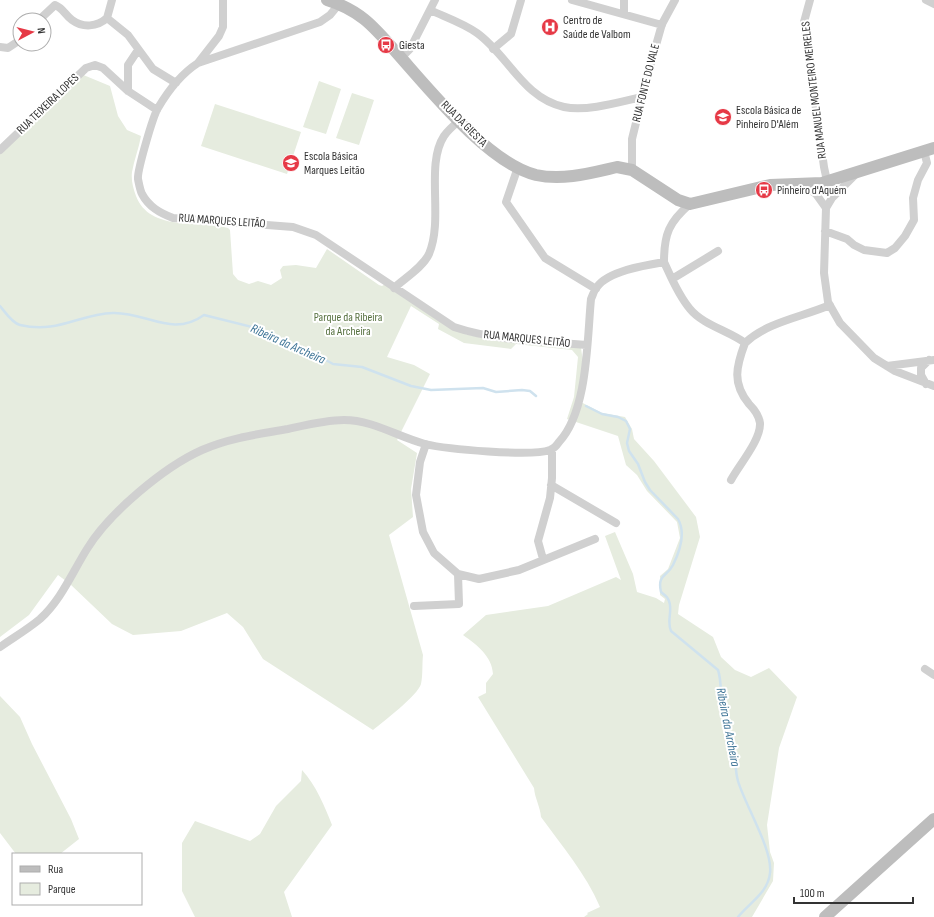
<svg xmlns="http://www.w3.org/2000/svg" width="934" height="917" font-family="'Sofia Sans Condensed',sans-serif">
<style>
.green{fill:#e6ecdf}
.lines{fill:none;stroke-linecap:round;stroke-linejoin:round}
.stream{stroke:#cfe2ee;stroke-width:2.5}
.street{stroke:#d0d0d0;stroke-width:8}
.secondary{stroke:#bdbdbd;stroke-width:12}
.labels{text-anchor:middle;dominant-baseline:central;stroke-width:4;stroke-linejoin:round;paint-order:stroke}
.poi-label{font-size:12px;fill:#333;stroke:#fff;text-anchor:start}
.street-label{font-size:12px;fill:#333;stroke:#fff}
.park-label{font-size:12px;fill:#56703f;stroke:#fff}
.water-label{font-size:13px;font-style:italic;fill:#3f7597;stroke:#fff}
</style>
<rect width="100%" height="100%" fill="#fff"/>
<path class="green" d="M 81,74 L 110,86 L 118,116 L 127,130 L 141,136 C 139,148 134,160 132,172 C 131,180 133,188 136,196 C 150,232 198,220 228,228 L 230,230 L 233,274 L 238,280 L 249,284 L 258,281 L 271,285 L 282,278 L 280,270 L 283,266 L 296,265 L 316,268 L 327,249 L 379,285 L 382,286 L 387,283 L 465,334 L 496,341 L 508,336 L 581,348 L 583,362 L 577,400 L 602,413 L 625,417 L 632,429 L 634,439 L 654,461 L 696,517 L 700,537 L 679,605 L 678,614 L 713,637 L 721,657 L 735,670 L 751,677 L 769,668 L 797,697 L 779,748 L 767,825 L 770,852 L 774,863 L 773,881 L 752,917 L 584,917 L 588,914 L 587,913 L 600,907 C 586,874 562,846 541,817 C 540,806 535,799 534,788 L 478,697 L 486,693 L 486,683 L 493,674 C 492,656 477,645 463,635 L 486,615 L 548,606 L 616,577 L 621,580 L 605,536 L 615,532 L 633,574 L 637,592 L 656,598 L 664,603 L 665,599 L 660,595 L 660,576 L 668,569 L 680,538 L 677,522 L 647,491 L 637,475 L 626,465 L 618,436 L 567,419 L 574,397 L 578,357 L 572,350 L 516,344 L 511,349 L 464,343 L 438,329 L 439,324 L 411,306 L 387,357 L 414,365 L 430,374 L 397,440 L 417,453 L 411,489 L 413,517 L 389,535 L 423,655 C 422,664 423,675 421,684 C 418,695 383,722 373,730 L 263,659 L 243,627 L 227,613 L 181,631 L 133,635 L 112,624 L 70,584 L 58,575 L 29,615 L 0,637 L 0,151 Z
M 319,81 L 341,89 L 326,134 L 303,127 Z
M 352,93 L 374,100 L 359,145 L 336,138 Z
M 215,104 L 301,132 L 287,174 L 201,146 Z
M 0,696 L 20,717 L 32,744 L 71,819 L 79,839 L 60,854 L 16,854 L 0,833 Z
M 302,770 C 316,785 325,807 332,825 L 284,892 L 292,917 L 195,917 L 182,891 L 182,843 L 195,821 L 250,841 L 260,834 L 276,806 L 301,781 Z"/>
<g class="lines">
<path class="stream" d="M 0,306 C 5,312 12,323 20,325 C 58,334 79,314 113,313 C 147,312 172,338 204,315 L 260,329 L 297,350 L 313,353 L 333,364 L 362,367 L 411,386 L 431,390 L 483,388 L 496,392 L 522,390 L 530,391 L 536,396
M 586,406 L 602,414 L 618,417 L 626,421 L 630,429 L 627,443 L 629,451 L 638,464 L 645,482 L 650,490 L 678,519 C 686,533 680,551 673,565 C 667,577 657,574 661,592 C 663,594 667,596 668,599 C 674,608 666,621 671,631 L 718,670 C 722,682 720,694 722,706 C 725,721 731,736 734,751 C 736,761 735,771 738,781 C 745,805 773,850 770,873 C 768,893 749,903 738,917"/>
<path class="street" d="M 112,0 L 107,18 L 128,35 L 153,69 L 176,83
M 572,0 L 662,25
M 810,0 L 804,22 L 824,167 L 827,181
M 926,0 L 934,4
M 339,4 L 330,15 L 320,22 L 198,63 C 181,74 168,91 158,108 C 153,116 137,171 138,179 C 139,184 140,190 142,194 C 149,207 160,213 173,218 L 293,227 L 316,235 L 454,327 C 496,341 542,341 586,345
M 430,10 C 445,17 463,23 477,33 C 508,55 523,98 564,107 C 586,112 620,102 642,97
M 624,14 L 624,0
M 39,20 L 55,5 C 63,8 65,15 72,20 C 83,28 97,27 107,18
M 0,47 L 8,48 L 20,40
M 493,49 L 511,34 L 521,0
M 401,58 L 410,49 L 435,0
M 198,63 L 219,36 L 223,27 L 223,0
M 128,91 L 128,65 L 138,50
M 0,150 L 86,68 L 95,65 L 103,68 L 128,91 L 157,110
M 518,167 L 506,202 L 545,258 L 596,289
M 632,170 L 632,139 L 649,70 L 662,24 L 675,0
M 857,173 L 832,198 L 826,208 L 824,273 L 828,302 L 840,323 L 874,358 L 895,371 L 934,386
M 801,184 L 816,194 L 826,208
M 825,231 L 847,239 L 854,245 L 864,250 L 887,253 L 895,248 L 905,236 L 914,220 L 913,198 L 918,180 L 927,163 L 924,151
M 664,262 C 671,277 678,295 690,309 C 703,325 729,331 745,343 C 767,322 802,317 830,305
M 672,279 L 718,251
M 394,288 C 405,278 423,267 429,254 C 444,219 425,165 444,136 C 448,130 454,125 460,120
M 887,366 L 934,360
M 926,384 L 921,375 L 921,368 L 929,360
M 426,444 L 420,462 L 416,495 L 423,532 L 434,553 L 458,574 L 479,579 L 519,570 L 595,539
M 731,480 C 739,465 761,440 760,423 C 759,416 754,409 749,404 C 732,383 736,367 745,343
M 551,485 L 616,523
M 543,559 L 538,541 L 550,498 L 552,478 L 552,449
M 414,606 L 459,604 L 458,574
M 0,647 C 13,638 28,629 40,619 C 61,600 72,573 87,549 C 109,513 164,467 202,450 C 229,438 259,434 288,429 C 306,425 326,420 344,420 C 373,420 398,437 425,444 C 446,449 531,457 550,450 C 553,449 557,445 559,442 C 588,411 587,340 591,299 C 593,295 594,290 597,287 C 608,271 646,265 664,262 C 664,234 669,222 690,204
M 925,669 L 934,675"/>
<path class="secondary" d="M 327,0 C 360,10 374,27 396,52 C 429,89 488,163 536,175 C 563,181 591,173 617,167 L 632,170 L 678,200 L 690,204 L 770,185 L 822,183 L 934,148
M 825,917 L 934,819"/>
</g>
<defs>
<g id="hospital-disc" transform="scale(0.9)"><circle r="9.5" fill="#e63946" stroke="#fff"/><path d="M-5-5h3v3.5h4V-5h3V5h-3V1.5h-4V5h-3Z" fill="#fff"/></g>
<g id="bus-disc" transform="scale(0.9)"><circle r="9.5" fill="#e63946" stroke="#fff"/><path d="M-5-6H5V4H4V6H2V4H-2V6H-4V4H-5ZM-3.5-4V0h7V-4ZM-3.5 1.2v1.5H-2V1.2ZM2 1.2v1.5H3.5V1.2Z" fill="#fff"/></g>
<g id="school-disc" transform="scale(0.9)"><circle r="9.5" fill="#e63946" stroke="#fff"/><path d="M0-5L7-2L0 1L-7-2ZM-4 1L0 2.5L4 1V4Q0 6-4 4Z" fill="#fff"/></g>
</defs>
<g fill-rule="evenodd">
<use href="#hospital-disc" x="550" y="27"/>
<use href="#bus-disc" x="386" y="45"/>
<use href="#school-disc" x="723" y="117"/>
<use href="#school-disc" x="291" y="163"/>
<use href="#bus-disc" x="764" y="190"/>
</g>
<g class="labels">
<g class="poi-label">
<text x="563" y="20">Centro de<tspan x="563" dy="14">Saúde de Valbom</tspan></text>
<text x="399" y="45">Giesta</text>
<text x="736" y="110">Escola Básica de<tspan x="736" dy="14">Pinheiro D'Além</tspan></text>
<text x="304" y="156">Escola Básica<tspan x="304" dy="14">Marques Leitão</tspan></text>
<text x="777" y="190">Pinheiro d'Aquém</text>
</g>
<g class="street-label">
<text transform="translate(646 83) rotate(-76)">RUA FONTE DO VALE</text>
<text transform="translate(814 90) rotate(-97)">RUA MANUEL MONTEIRO MEIRELES</text>
<text transform="translate(48 104) rotate(-44)">RUA TEIXEIRA LOPES</text>
<text transform="translate(464 124) rotate(45)">RUA DA GIESTA</text>
<text transform="translate(222 221) rotate(4)">RUA MARQUES LEITÃO</text>
<text transform="translate(527 339) rotate(6)">RUA MARQUES LEITÃO</text>
</g>
<g class="park-label">
<text x="348" y="317">Parque da Ribeira<tspan x="348" dy="14">da Archeira</tspan></text>
</g>
<g class="water-label">
<text transform="translate(288 344) rotate(24)">Ribeira da Archeira</text>
<text transform="translate(728 727) rotate(79)">Ribeira da Archeira</text>
</g>
</g>
<rect x="12" y="853" width="130" height="52" fill="#ffffff" stroke="#adadad"/>
<rect x="20" y="866" width="20" height="6" fill="#bdbdbd" stroke="#adadad"/>
<text x="48" y="873" font-size="12" fill="#333333">Rua</text>
<rect x="20" y="883" width="20" height="12" fill="#e6ecdf" stroke="#adadad"/>
<text x="48" y="893" font-size="12" fill="#333333">Parque</text>
<g transform="translate(32 32) rotate(83)"><circle r="19" fill="#ffffff" stroke="#adadad"/>
<path d="M0-3L7 15L0 10L-7 15Z" fill="#e63946"/>
<text y="-6" font-size="11" font-weight="bold" text-anchor="middle" fill="#333333">N</text>
</g>
<path d="M794 897v6h119v-6" fill="none" stroke="#333333" stroke-width="2"/>
<text x="800" y="897" font-size="12" fill="#333333" stroke="#ffffff" stroke-width="3" paint-order="stroke">100 m</text>
</svg>
